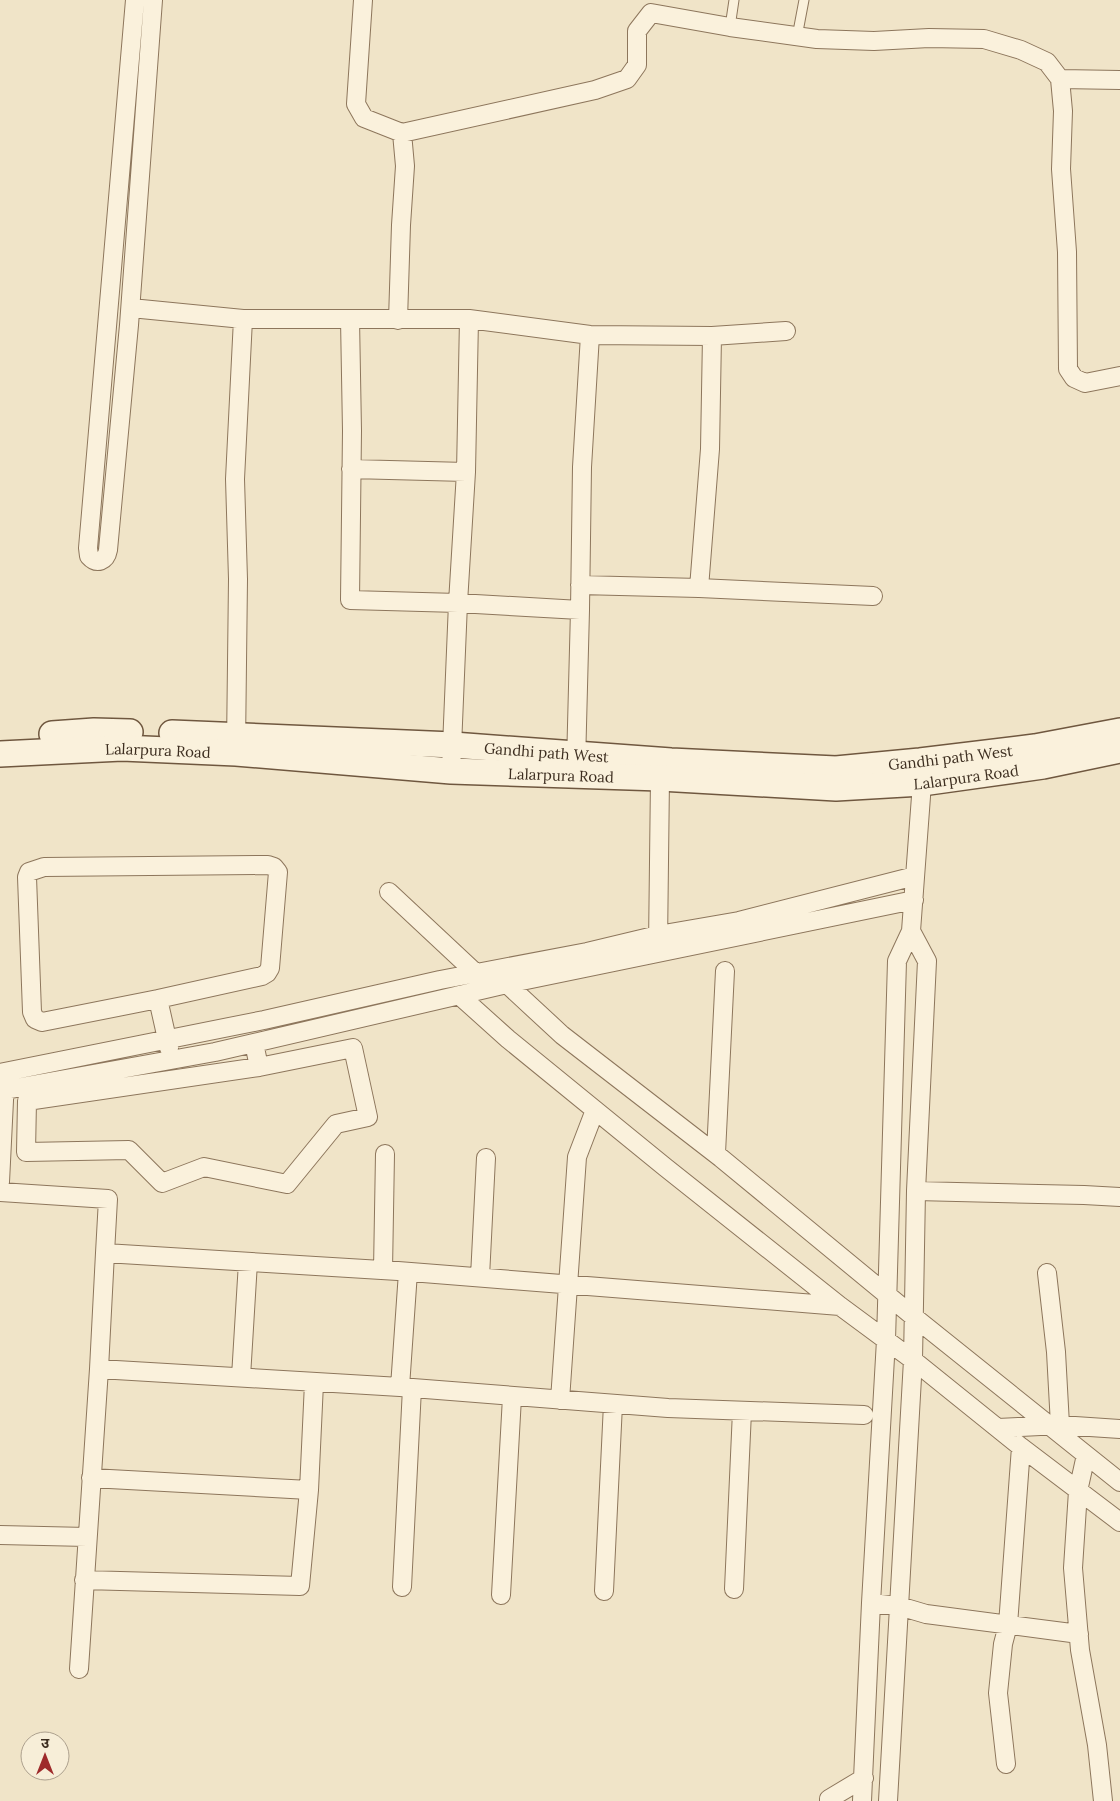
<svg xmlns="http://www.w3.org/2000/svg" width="1120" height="1801" font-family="Lora,'Noto Sans Devanagari',serif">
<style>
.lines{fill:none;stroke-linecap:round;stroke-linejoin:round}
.lane-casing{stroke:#8d765c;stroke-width:11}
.street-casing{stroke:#8d765c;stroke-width:20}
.secondary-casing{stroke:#6f573f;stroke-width:28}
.lane{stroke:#faf1dc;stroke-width:9}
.street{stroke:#faf1dc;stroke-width:18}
.secondary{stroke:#faf1dc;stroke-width:25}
.labels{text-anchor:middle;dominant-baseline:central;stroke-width:5;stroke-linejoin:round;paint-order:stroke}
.street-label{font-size:15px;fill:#3d2e20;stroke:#f7eed8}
</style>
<rect width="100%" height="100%" fill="#f0e4c8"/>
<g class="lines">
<g class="lane-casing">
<path id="lane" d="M 730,27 L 734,0
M 797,37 L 804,0"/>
</g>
<g class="street-casing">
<path id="street" d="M 135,0 L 88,548 L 89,556 C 97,565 106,561 108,550 L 129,325 L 153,0
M 363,0 L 356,104 L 364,118 L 402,133
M 1060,79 L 1120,80
M 131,308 L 243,319
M 350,319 L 352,431 L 350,600 L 458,603 L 580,610
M 398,320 L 401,225 L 405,166 L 402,133 L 595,90 L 627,79 L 637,65 L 637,31 L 651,13 L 730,27 L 817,39 L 874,41 L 929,38 L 984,39 L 1021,50 L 1047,62 L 1060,79 L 1063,111 L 1061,169 L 1067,252 L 1068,369 L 1074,378 L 1085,383 L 1120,376
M 351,469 L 466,472
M 580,585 L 699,588 L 873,596
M 699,588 L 710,449 L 712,336
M 236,746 L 238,579 L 235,479 L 243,319 L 469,319 L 590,335 L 712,336 L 786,331
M 576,764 L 580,610 L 582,467 L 590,335
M 451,771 L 458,603 L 466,472 L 469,319
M 389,892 L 481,978
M 658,945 L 660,778
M 507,984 L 562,1035 L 721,1158 L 914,1317 L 1120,1482
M 459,995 L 508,1039 L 665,1167 L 840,1306 L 913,1360 L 1021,1447 L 1120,1522
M 158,999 L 262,976 L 267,973 L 270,968 L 278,872 L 274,867 L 268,865 L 44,867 L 29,872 L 27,877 L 32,1012 L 35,1019 L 42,1022 L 158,999 L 169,1048
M 254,1043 L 259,1067 L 353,1048 L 368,1117 L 336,1124 L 287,1184 L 204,1167 L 162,1183 L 129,1150 L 26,1152 L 27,1101 L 259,1067
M 0,1073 L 264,1020 L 440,980 L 587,952 L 658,935 L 739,921 L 915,876
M 0,1091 L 215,1052 L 507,984 L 914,900
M 716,1153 L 725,971
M 0,1182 L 5,1080
M 916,1191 L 1084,1195 L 1120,1197
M 0,1192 L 108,1199 L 105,1253 L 398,1271 L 840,1306
M 105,1253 L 99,1369 L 400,1387 L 668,1408 L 864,1415
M 383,1270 L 385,1154
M 1047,1273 L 1056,1352 L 1060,1425
M 480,1277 L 486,1158
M 241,1377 L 248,1262
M 400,1387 L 408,1272
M 560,1400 L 577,1157 L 595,1110
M 998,1428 L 1060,1425 L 1120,1429
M 1086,1455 L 1078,1491 L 1073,1568 L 1080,1650 L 1097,1745 L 1103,1801
M 91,1478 L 309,1490 L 314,1383
M 0,1535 L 87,1537
M 84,1580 L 300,1586 L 309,1490
M 402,1587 L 412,1388
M 734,1589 L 742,1411
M 604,1591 L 613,1404
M 501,1595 L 512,1397
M 871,1603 L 899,1606 L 926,1614 L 1079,1634
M 79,1669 L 99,1369
M 1006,1764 L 998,1693 L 1003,1644 L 1008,1625 L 1021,1447
M 829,1801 L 829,1799 L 864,1778
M 862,1801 L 871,1603 L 886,1340 L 897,961 L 911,931 L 922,783 L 921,773
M 888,1801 L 913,1360 L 916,1191 L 927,961 L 911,931"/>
</g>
<g class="secondary-casing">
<g id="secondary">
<path id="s1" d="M 172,733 L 453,745 L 671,761 L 836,769 L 920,761 L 1035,747 L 1120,731"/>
<path d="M 52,734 L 94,731 L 130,732"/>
<path id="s2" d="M 0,754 L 122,748 L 236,753 L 451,771 L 660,778 L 836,788 L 922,783 L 1043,766 L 1120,750"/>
</g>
</g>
<use href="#lane" class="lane"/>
<use href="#street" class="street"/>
<use href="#secondary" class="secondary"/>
</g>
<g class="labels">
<g class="street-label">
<text stroke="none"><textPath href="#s2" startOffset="158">Lalarpura Road</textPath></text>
<text stroke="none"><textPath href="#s1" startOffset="375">Gandhi path West</textPath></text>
<text stroke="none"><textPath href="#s1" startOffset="780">Gandhi path West</textPath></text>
<text stroke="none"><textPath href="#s2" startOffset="562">Lalarpura Road</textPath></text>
<text stroke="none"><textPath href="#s2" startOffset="968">Lalarpura Road</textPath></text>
</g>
</g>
<g transform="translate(45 1756)"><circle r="24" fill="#f7eed8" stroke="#ada18e"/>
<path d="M0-4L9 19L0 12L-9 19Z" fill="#9e2a2b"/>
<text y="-8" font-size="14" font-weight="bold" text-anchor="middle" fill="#3d2e20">उ</text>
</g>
</svg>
